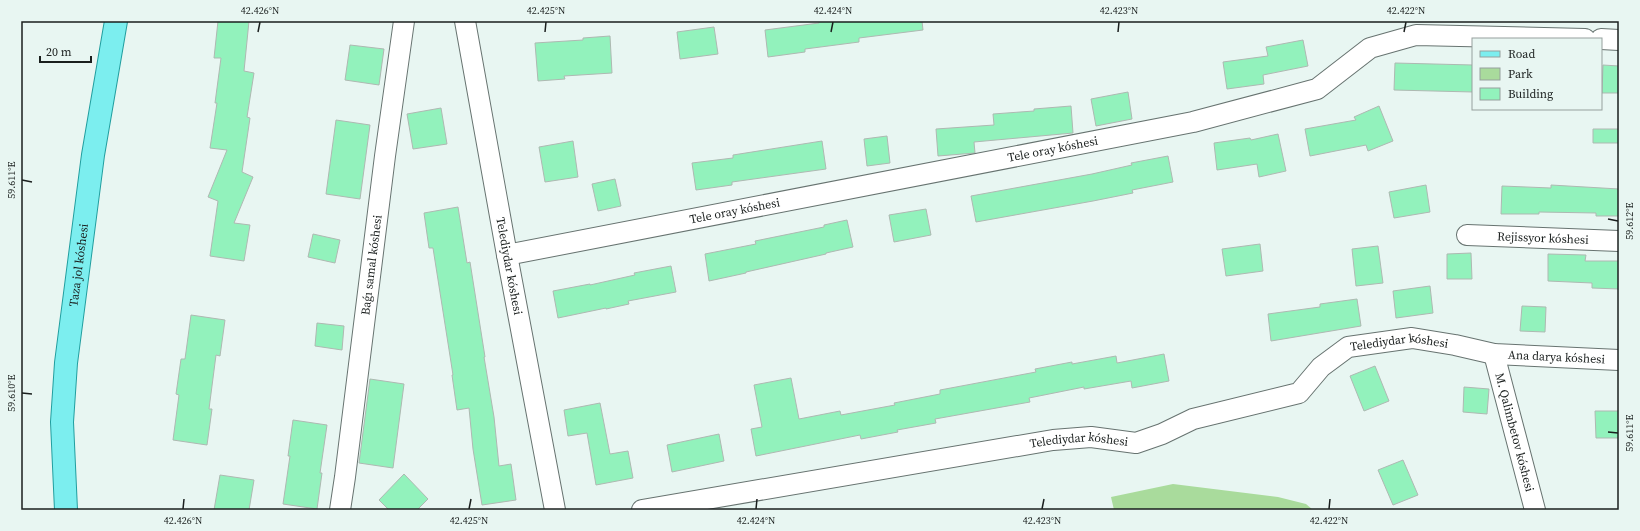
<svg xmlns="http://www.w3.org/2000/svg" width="1640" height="531" font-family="'Source Serif 4',serif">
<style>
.green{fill:#a9db9c}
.building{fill:#92f2bc;stroke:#aeb9b2}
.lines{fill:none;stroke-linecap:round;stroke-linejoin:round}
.minor-casing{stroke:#677370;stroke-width:22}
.major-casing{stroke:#219e9f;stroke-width:24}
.minor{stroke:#fff;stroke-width:20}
.major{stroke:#7ceeef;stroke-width:22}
.ticks{fill:none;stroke:#1a1f1e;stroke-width:1.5}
.labels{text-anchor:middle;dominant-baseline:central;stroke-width:3;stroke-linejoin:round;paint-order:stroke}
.street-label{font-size:12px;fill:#1a1f1e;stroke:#e8f6f2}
.neatline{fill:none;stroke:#1a1f1e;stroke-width:1.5}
.ticks-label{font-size:10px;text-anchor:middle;fill:#1a1f1e}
</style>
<rect width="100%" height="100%" fill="#e8f6f2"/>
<path class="green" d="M 1173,484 L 1278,497 L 1306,504 L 1313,510 L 1114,510 L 1111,497 Z"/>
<path class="building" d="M 218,21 L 249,21 L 244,71 L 254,73 L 247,117 L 250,118 L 242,172 L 253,177 L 234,223 L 250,225 L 244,261 L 210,256 L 218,201 L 208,197 L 227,150 L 210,148 L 217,103 L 215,103 L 221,58 L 214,58 Z
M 819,21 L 922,21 L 923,30 L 859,38 L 859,42 L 805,49 L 805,52 L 768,57 L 765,30 L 819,23 Z
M 714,27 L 718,54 L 680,59 L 677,32 Z
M 610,36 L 612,73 L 564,76 L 565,79 L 538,81 L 535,43 L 583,40 L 583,38 Z
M 1303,40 L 1308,66 L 1263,75 L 1264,84 L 1227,89 L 1223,62 L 1268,56 L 1266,47 Z
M 350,45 L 384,49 L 379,85 L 345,80 Z
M 1395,63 L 1473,65 L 1473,92 L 1394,90 Z
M 1603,65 L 1619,66 L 1619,93 L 1602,93 Z
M 1128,92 L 1132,119 L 1096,126 L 1091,99 Z
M 1071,106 L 1073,133 L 974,142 L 975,153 L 938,156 L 936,129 L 994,125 L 993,114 L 1034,111 L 1034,109 Z
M 1379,106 L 1393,141 L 1368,151 L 1366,145 L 1310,156 L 1305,129 L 1356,120 L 1354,117 Z
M 441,108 L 447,144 L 413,149 L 407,114 Z
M 336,120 L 370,125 L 360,199 L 326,194 Z
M 1593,129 L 1619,129 L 1619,143 L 1593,143 Z
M 1278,134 L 1286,171 L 1259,177 L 1257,164 L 1217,170 L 1214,143 L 1250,138 L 1251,140 Z
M 887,136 L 890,163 L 867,166 L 864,139 Z
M 573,141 L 578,177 L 545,182 L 539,147 Z
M 822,141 L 826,169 L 732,182 L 732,185 L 696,190 L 692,163 L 733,158 L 733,155 Z
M 1168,156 L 1173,182 L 1132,190 L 1133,193 L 1093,201 L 976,222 L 971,196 L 1092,174 L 1132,165 L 1131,163 Z
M 615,179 L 621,206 L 598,211 L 592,184 Z
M 1426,185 L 1430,212 L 1394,218 L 1389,192 Z
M 1551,185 L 1619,189 L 1619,216 L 1596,216 L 1596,213 L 1539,212 L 1539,214 L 1501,214 L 1502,186 L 1551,188 Z
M 458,207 L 467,263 L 470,262 L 485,357 L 484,357 L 494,417 L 499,466 L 511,464 L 516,500 L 482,505 L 473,449 L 469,408 L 457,410 L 452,375 L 453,375 L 433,248 L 429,248 L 424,213 Z
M 926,209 L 931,235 L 894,242 L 889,215 Z
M 847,220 L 853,247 L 826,253 L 826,254 L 746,272 L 746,273 L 709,281 L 705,254 L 756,244 L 755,241 L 824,227 L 824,225 Z
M 313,234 L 340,240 L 335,263 L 308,257 Z
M 1260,244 L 1263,271 L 1226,276 L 1222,249 Z
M 1378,246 L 1383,283 L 1356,286 L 1352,249 Z
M 1471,253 L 1472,279 L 1447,279 L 1447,254 Z
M 1548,254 L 1586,255 L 1585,261 L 1619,261 L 1619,289 L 1592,288 L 1592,283 L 1548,281 Z
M 671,266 L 676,292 L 628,301 L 629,304 L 606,309 L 606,308 L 558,318 L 553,291 L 590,284 L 590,285 L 635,275 L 634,273 Z
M 1430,286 L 1433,313 L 1396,318 L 1393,291 Z
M 1357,299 L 1361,326 L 1271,341 L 1268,314 L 1320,307 L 1320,304 Z
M 1522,306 L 1546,307 L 1545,332 L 1520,331 Z
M 191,315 L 225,320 L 220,356 L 216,355 L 209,409 L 212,409 L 207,445 L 173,440 L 179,395 L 176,394 L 181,359 L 185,359 Z
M 317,323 L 344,326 L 342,350 L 315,346 Z
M 1164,354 L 1169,381 L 1132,388 L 1131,381 L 1084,389 L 1084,387 L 1029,398 L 1030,402 L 935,419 L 936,423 L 897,430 L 898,432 L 861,439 L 860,435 L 756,456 L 751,429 L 762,427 L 754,385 L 791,378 L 799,419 L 840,411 L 841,415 L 895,405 L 894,403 L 940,394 L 940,390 L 1036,372 L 1035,369 L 1072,362 L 1072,364 L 1116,356 L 1117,363 Z
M 1375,366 L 1389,401 L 1364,411 L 1350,376 Z
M 370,379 L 404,384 L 393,468 L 359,463 Z
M 1464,387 L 1489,389 L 1487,414 L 1463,412 Z
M 600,403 L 610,454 L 628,451 L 633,478 L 596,485 L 587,433 L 568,436 L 564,410 Z
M 1595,411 L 1619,411 L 1619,438 L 1596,438 Z
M 293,420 L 327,425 L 320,473 L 322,473 L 317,509 L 283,504 L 290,456 L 288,456 Z
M 719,434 L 724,461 L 672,472 L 667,445 Z
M 1403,460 L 1418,495 L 1393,505 L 1378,470 Z
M 404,474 L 428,499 L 417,510 L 389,510 L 379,500 Z
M 220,475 L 254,480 L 249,510 L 214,510 Z"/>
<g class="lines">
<g class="minor-casing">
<g id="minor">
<path id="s1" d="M 465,21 L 507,255 L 555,510"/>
<path d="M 1601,39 L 1619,40"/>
<path id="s2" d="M 1467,235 L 1619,241"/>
<path id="s3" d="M 507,255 L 1193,122 L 1317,89 L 1370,48 L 1416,35 L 1585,39"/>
<path id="s4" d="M 1494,354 L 1535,510"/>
<path id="s5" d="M 340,510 L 345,477 L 385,156 L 404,21"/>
<path id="s6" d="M 642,510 L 1053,440 L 1091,437 L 1136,443 L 1162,434 L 1193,419 L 1299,393 L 1321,367 L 1348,347 L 1412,338 L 1455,345 L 1494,354 L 1619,360"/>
</g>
</g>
<g class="major-casing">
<g id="major">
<path id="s7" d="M 66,510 L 62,422 L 66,363 L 93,155 L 116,21"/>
</g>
</g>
<use href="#minor" class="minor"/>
<use href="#major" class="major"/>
</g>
<path class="ticks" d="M 258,32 L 260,22M 545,32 L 546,22M 831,32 L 833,22M 1118,32 L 1119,22M 1404,32 L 1406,22M 22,180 L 32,182M 1608,219 L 1618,221M 22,393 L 32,394M 1608,432 L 1618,433M 183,509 L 184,499M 469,509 L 471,499M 756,509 L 757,499M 1042,509 L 1044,499M 1329,509 L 1330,499"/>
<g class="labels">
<g class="street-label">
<text stroke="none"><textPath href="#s3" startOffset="556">Tele oray kóshesi</textPath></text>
<text stroke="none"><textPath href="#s3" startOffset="232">Tele oray kóshesi</textPath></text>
<text stroke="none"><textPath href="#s2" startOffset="76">Rejissyor kóshesi</textPath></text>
<text stroke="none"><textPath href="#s7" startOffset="246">Taza jol kóshesi</textPath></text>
<text stroke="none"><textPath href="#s5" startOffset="247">Baǵı samal kóshesi</textPath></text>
<text stroke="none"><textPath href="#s1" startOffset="249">Telediydar kóshesi</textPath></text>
<text stroke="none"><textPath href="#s6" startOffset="791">Telediydar kóshesi</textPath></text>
<text stroke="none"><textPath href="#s6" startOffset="950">Ana darya kóshesi</textPath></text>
<text stroke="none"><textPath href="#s4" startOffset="81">M. Qalimbetov kóshesi</textPath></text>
<text stroke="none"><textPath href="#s6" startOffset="443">Telediydar kóshesi</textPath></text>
</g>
</g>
<rect width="1640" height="531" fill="none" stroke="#e8f6f2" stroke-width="44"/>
<rect x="1472" y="38" width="130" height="72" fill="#e8f6f2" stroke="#96a09d"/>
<rect x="1480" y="51" width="20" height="6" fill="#7ceeef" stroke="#96a09d"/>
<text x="1508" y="58" font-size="12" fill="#1a1f1e">Road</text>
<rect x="1480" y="68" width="20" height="12" fill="#a9db9c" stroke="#96a09d"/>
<text x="1508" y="78" font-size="12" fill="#1a1f1e">Park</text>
<rect x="1480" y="88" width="20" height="12" fill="#92f2bc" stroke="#96a09d"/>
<text x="1508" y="98" font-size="12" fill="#1a1f1e">Building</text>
<path d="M40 56v6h51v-6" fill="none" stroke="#1a1f1e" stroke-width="2"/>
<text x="46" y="56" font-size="12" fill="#1a1f1e" stroke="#e8f6f2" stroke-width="3" paint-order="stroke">20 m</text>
<rect x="22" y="22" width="1596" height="487" class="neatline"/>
<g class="ticks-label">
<text x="260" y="14">42.426°N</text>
<text x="546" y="14">42.425°N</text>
<text x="833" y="14">42.424°N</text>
<text x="1119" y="14">42.423°N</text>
<text x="1406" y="14">42.422°N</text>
<text transform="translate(11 180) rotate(-90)" y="4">59.611°E</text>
<text transform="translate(1629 221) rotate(-90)" y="4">59.612°E</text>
<text transform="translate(11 393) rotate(-90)" y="4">59.610°E</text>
<text transform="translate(1629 433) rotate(-90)" y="4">59.611°E</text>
<text x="183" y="524">42.426°N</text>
<text x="469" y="524">42.425°N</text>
<text x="756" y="524">42.424°N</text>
<text x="1042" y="524">42.423°N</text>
<text x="1329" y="524">42.422°N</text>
</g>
</svg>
